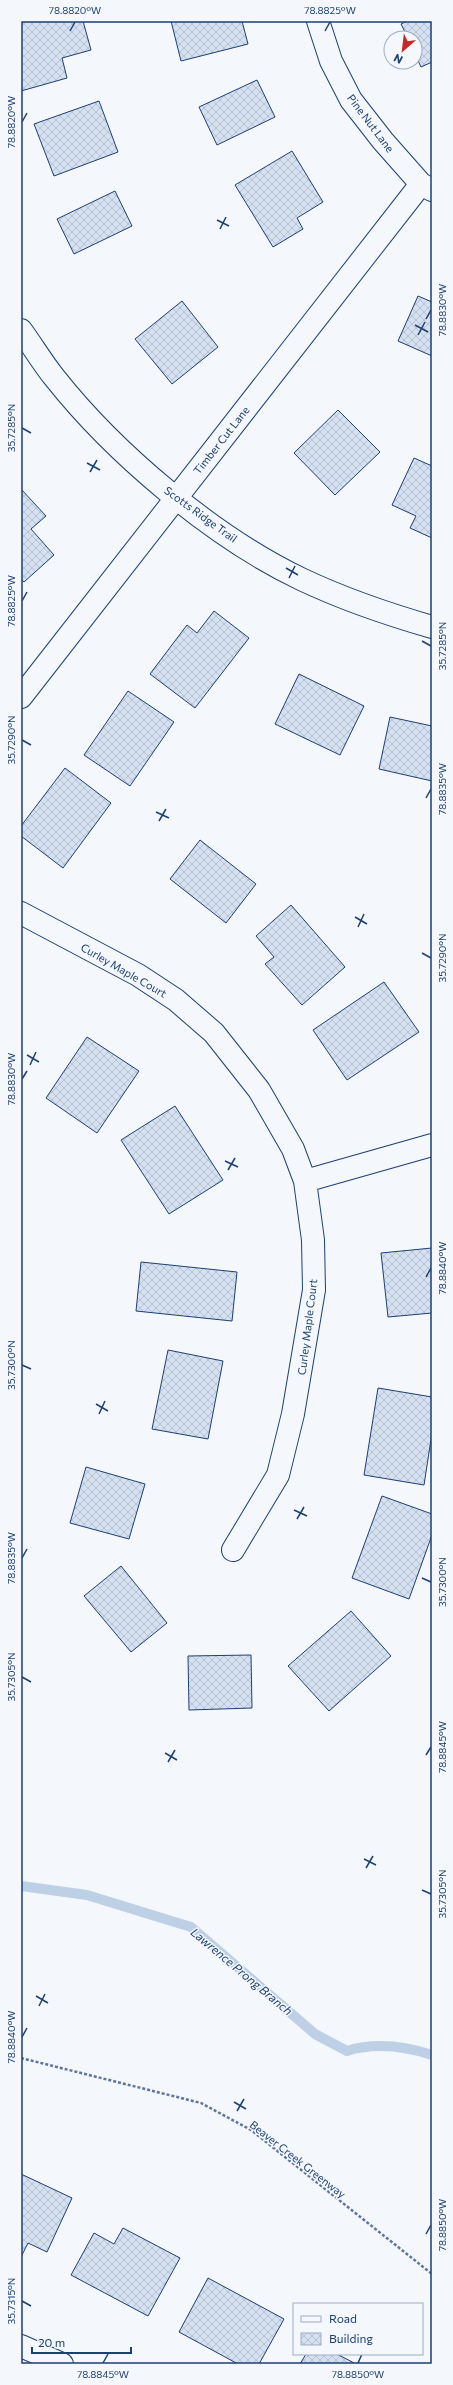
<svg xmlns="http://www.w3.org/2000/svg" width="453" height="2385" font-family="Commissioner,sans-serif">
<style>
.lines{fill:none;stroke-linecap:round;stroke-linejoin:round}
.stream{stroke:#bed0e5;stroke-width:10}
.building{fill:url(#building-cross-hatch);stroke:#1d3f73}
.minor-casing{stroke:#1d3f73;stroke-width:24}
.path{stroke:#5e769c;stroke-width:2.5;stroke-dasharray:3 2;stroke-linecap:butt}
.minor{stroke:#f4f7fb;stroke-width:22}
.ticks{fill:none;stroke:#1d3f73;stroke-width:1.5}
.labels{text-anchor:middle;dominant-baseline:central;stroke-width:3;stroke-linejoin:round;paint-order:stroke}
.street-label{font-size:11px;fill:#1d3f73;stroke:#f4f7fb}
.water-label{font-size:12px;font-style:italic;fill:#1d3f73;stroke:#f4f7fb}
.neatline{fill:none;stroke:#1d3f73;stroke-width:1.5}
.ticks-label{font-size:10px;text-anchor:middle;fill:#1d3f73}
</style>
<defs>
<pattern id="building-cross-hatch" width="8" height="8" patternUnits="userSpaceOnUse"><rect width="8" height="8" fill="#d5e0f0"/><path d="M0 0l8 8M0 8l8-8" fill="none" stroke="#b6c1d1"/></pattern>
</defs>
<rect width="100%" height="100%" fill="#f4f7fb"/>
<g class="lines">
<path class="stream" d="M 21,1886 L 87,1895 L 191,1927 L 315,2034 L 347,2051 C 376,2042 404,2046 432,2055"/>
</g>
<path class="building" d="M 21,21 L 83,21 L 91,50 L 62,58 L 67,78 L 21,91 Z
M 171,21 L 242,21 L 248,44 L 181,61 Z
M 407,21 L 432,21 L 432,62 L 421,67 L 415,54 L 415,38 L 408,38 L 401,24 Z
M 257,80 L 275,117 L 217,145 L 199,107 Z
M 99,101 L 118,152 L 54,176 L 34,124 Z
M 292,151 L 323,202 L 297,218 L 303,229 L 273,247 L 235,185 Z
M 115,191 L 132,226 L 74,254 L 57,219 Z
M 418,296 L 432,302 L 432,356 L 398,341 Z
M 182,301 L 218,347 L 172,384 L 135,339 Z
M 338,410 L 380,452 L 335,495 L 294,453 Z
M 414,458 L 432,466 L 432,538 L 410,528 L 416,516 L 392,505 Z
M 21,489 L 46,516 L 31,529 L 54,555 L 24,582 L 21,579 Z
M 214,611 L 249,638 L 195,708 L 150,674 L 187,625 L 197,633 Z
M 299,674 L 364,706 L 340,755 L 275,724 Z
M 128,691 L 174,722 L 130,786 L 84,755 Z
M 390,717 L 432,726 L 432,781 L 379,769 Z
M 65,768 L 111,803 L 63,868 L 21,836 L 21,826 Z
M 200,840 L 256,884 L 226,923 L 170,879 Z
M 291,905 L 345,967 L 302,1005 L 265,964 L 274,957 L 256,936 Z
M 384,982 L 419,1032 L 347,1080 L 313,1030 Z
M 87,1037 L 139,1071 L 97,1133 L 46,1098 Z
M 175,1106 L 223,1180 L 169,1214 L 121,1140 Z
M 432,1248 L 432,1313 L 388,1317 L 381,1253 Z
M 141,1262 L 237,1272 L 232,1321 L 136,1311 Z
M 168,1350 L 223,1361 L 208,1439 L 152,1429 Z
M 378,1388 L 432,1397 L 432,1433 L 424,1485 L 364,1475 Z
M 86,1467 L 145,1484 L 129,1539 L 70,1523 Z
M 382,1496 L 432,1514 L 432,1535 L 409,1599 L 352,1578 Z
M 121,1566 L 167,1623 L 131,1652 L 84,1596 Z
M 351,1611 L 391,1656 L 329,1711 L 288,1666 Z
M 251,1655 L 252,1708 L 189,1710 L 188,1656 Z
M 21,2174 L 72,2198 L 47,2252 L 28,2243 L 21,2257 Z
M 123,2228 L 180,2258 L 148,2316 L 71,2275 L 94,2233 L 114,2244 Z
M 208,2278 L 284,2319 L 259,2364 L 238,2364 L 179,2332 Z
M 306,2354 L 337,2354 L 356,2364 L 300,2364 Z"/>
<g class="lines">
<g class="minor-casing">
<path id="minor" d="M 318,21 L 331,61 L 351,100 L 383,141 L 421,184 L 432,190
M 21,330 C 32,345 42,362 54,377 C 114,453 213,537 301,579 C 343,599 387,614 432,627
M 21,697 L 421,184
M 21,913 L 138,975 L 176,1000 L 214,1033 L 259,1090 L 293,1149 L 305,1181 L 313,1240 L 314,1290 L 293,1414 L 278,1475 L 233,1550
M 305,1181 L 432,1145
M 21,2346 L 62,2364"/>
</g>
<path class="path" d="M 21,2058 L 201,2103 L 251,2130 L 432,2274"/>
<use href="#minor" class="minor"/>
</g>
<path class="ticks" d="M 70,31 L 75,22M 325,31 L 330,22M 22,122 L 27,113M 217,220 L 229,226M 220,229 L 226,217M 426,319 L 431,310M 415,325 L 428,332M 418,335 L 425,322M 22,428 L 31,433M 87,463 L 100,470M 90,472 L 97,460M 286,568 L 298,575M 289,578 L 295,566M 22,601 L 27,592M 422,641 L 431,646M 22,740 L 31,745M 426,798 L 431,789M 156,812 L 169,818M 159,821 L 166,809M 355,917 L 367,924M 358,927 L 364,914M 422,953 L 431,958M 27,1055 L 39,1062M 30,1065 L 36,1052M 22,1079 L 27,1071M 225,1161 L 238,1167M 228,1170 L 235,1158M 426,1277 L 431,1268M 22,1365 L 31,1369M 96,1404 L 108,1411M 99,1414 L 105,1401M 294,1510 L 307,1516M 297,1519 L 304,1507M 22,1558 L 27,1549M 422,1578 L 431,1582M 22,1677 L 31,1682M 165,1753 L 177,1760M 426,1755 L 431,1747M 168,1762 L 175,1750M 364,1859 L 376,1865M 366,1868 L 373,1856M 422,1890 L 431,1894M 36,1996 L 48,2003M 39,2006 L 45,1994M 22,2037 L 27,2028M 234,2102 L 246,2109M 237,2111 L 244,2099M 426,2234 L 431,2225M 22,2301 L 31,2306M 103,2363 L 108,2354M 358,2363 L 362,2354"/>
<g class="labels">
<g class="street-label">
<text transform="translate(371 123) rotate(53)">Pine Nut Lane</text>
<text transform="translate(221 440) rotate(-52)">Timber Cut Lane</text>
<text transform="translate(201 514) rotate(36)">Scotts Ridge Trail</text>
<text transform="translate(124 970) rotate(30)">Curley Maple Court</text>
<text transform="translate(307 1327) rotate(-83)">Curley Maple Court</text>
<text transform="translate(298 2159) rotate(38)">Beaver Creek Greenway</text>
</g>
<g class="water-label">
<text transform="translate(242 1971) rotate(40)">Lawrence Prong Branch</text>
</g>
</g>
<rect width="453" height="2385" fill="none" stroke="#f4f7fb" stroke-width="44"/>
<rect x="293" y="2303" width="130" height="52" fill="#f4f7fb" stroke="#9eadc5"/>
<rect x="301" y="2316" width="20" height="6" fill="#f4f7fb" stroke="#9eadc5"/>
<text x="329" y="2323" font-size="12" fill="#1d3f73">Road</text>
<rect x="301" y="2333" width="20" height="12" fill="url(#building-cross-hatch)" stroke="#9eadc5"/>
<text x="329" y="2343" font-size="12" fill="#1d3f73">Building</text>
<g transform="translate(403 50) rotate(208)"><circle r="19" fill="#f4f7fb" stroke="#9eadc5"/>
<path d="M0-3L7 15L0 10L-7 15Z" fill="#c62828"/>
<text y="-6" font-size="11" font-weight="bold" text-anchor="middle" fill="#1d3f73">N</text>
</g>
<path d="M32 2347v6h99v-6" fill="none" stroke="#1d3f73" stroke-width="2"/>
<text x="38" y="2347" font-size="12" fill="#1d3f73" stroke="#f4f7fb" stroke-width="3" paint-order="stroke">20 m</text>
<rect x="22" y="22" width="409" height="2341" class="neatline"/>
<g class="ticks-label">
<text x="75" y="14">78.8820°W</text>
<text x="330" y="14">78.8825°W</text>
<text transform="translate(11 122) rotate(-90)" y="4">78.8820°W</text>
<text transform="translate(442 310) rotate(-90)" y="4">78.8830°W</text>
<text transform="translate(11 428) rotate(-90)" y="4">35.7285°N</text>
<text transform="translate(11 601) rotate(-90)" y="4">78.8825°W</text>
<text transform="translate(442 646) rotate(-90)" y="4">35.7285°N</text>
<text transform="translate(11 740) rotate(-90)" y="4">35.7290°N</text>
<text transform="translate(442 789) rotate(-90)" y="4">78.8835°W</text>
<text transform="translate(442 958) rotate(-90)" y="4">35.7290°N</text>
<text transform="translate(11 1079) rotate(-90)" y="4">78.8830°W</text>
<text transform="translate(442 1268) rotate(-90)" y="4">78.8840°W</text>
<text transform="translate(11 1365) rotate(-90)" y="4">35.7300°N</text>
<text transform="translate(11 1558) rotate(-90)" y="4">78.8835°W</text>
<text transform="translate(442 1582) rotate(-90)" y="4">35.7300°N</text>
<text transform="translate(11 1677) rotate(-90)" y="4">35.7305°N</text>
<text transform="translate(442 1747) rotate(-90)" y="4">78.8845°W</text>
<text transform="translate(442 1894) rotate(-90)" y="4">35.7305°N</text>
<text transform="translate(11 2037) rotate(-90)" y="4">78.8840°W</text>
<text transform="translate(442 2225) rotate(-90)" y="4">78.8850°W</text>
<text transform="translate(11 2301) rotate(-90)" y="4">35.7315°N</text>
<text x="103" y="2378">78.8845°W</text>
<text x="358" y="2378">78.8850°W</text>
</g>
</svg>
